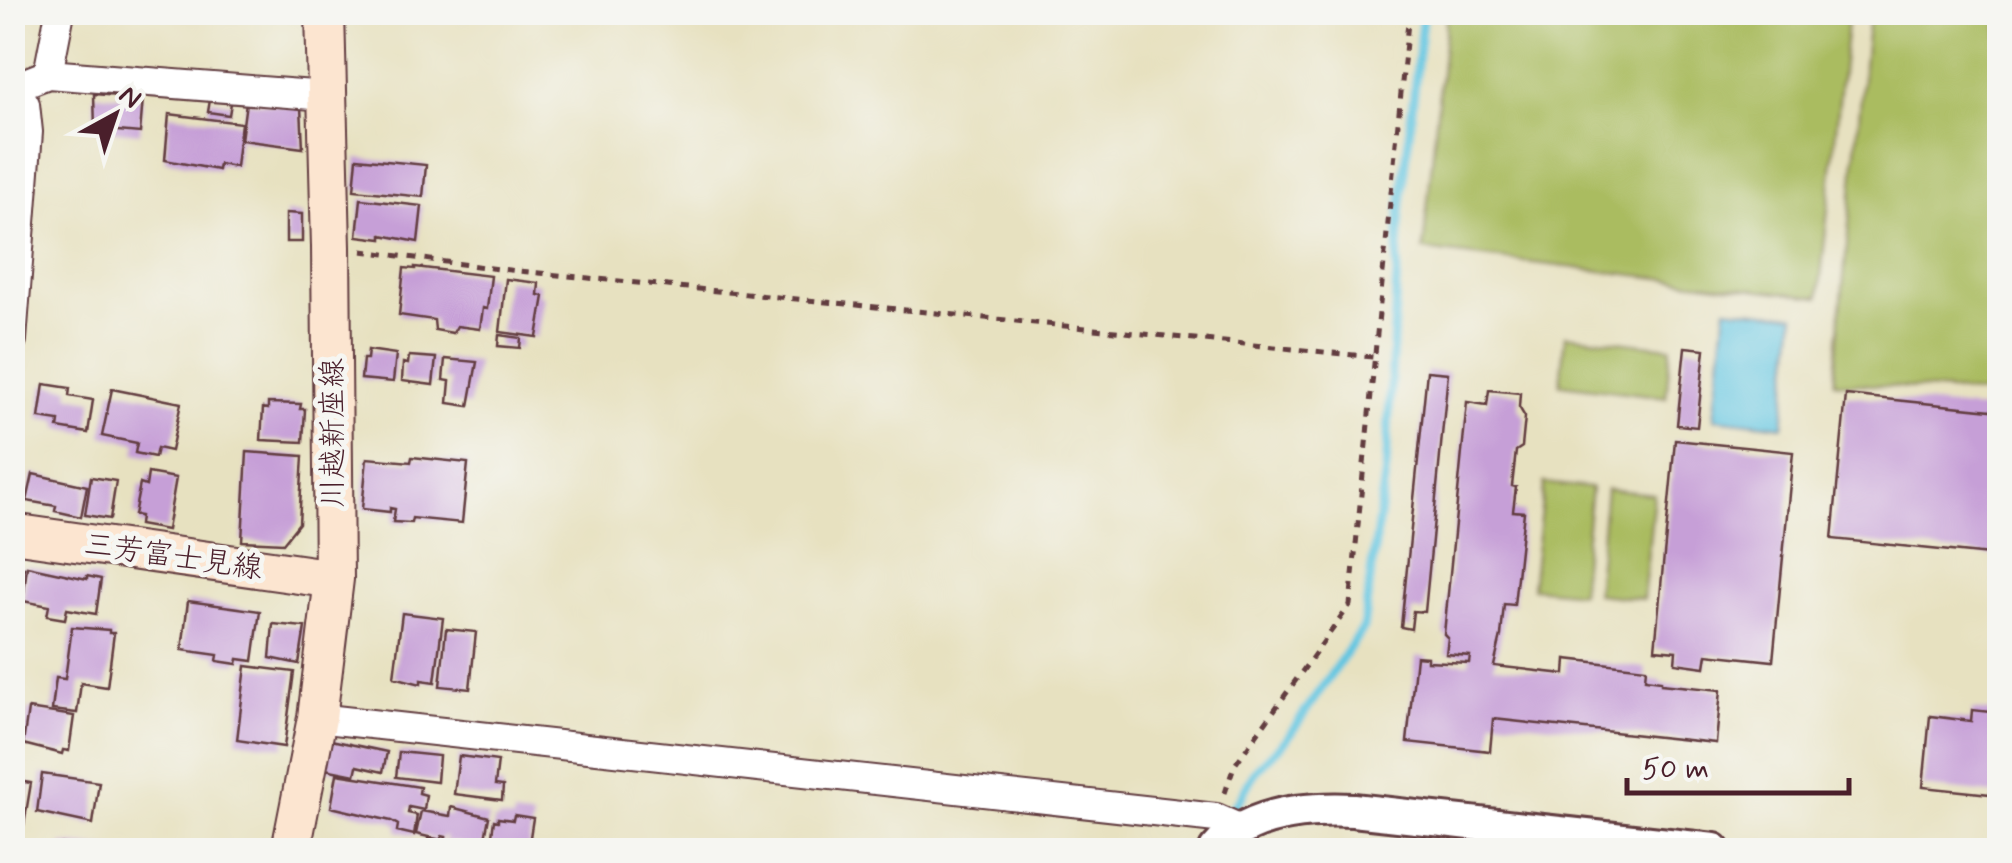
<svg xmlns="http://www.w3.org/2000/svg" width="2012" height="863" font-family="Mynerve,'Klee One',sans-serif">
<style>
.green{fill:#aabc60;stroke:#7a6e46;stroke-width:2.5}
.water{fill:#63c6e1;stroke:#567286;stroke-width:2.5}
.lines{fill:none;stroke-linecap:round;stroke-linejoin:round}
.stream{stroke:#63c6e1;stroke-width:9}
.building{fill:#c69fd7}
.minor-casing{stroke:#623c41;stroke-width:32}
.tertiary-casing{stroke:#623c41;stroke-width:38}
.secondary-casing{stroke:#623c41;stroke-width:42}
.path{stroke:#623c41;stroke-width:5;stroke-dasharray:8 8;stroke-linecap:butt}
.minor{stroke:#fff;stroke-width:28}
.tertiary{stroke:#fff;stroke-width:32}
.secondary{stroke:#fce5d0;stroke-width:38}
.labels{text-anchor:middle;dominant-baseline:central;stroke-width:10;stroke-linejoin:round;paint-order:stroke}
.street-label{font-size:30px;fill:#4a1f2b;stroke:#f6f6f2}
</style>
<rect width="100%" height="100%" fill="#f6f6f2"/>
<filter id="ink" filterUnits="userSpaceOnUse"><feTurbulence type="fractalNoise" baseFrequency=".01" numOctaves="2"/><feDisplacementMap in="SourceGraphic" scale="20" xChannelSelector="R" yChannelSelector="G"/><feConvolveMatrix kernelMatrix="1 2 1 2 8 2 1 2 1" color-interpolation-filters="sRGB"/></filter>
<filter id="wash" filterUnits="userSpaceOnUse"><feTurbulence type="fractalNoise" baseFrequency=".0048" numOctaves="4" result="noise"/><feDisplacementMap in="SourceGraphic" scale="40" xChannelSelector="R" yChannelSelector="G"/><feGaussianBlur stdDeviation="2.25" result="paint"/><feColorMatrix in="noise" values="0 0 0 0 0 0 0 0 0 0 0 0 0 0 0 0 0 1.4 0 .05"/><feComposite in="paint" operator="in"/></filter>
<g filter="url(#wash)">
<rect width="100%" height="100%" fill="#e7e1c0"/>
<path class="green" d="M 1447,13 L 1848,13 L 1819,297 L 1423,250 Z
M 1869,13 L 1999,13 L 1999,395 L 1834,382 Z
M 1565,335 L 1671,347 L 1666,397 L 1560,384 Z
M 1544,483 L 1591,488 L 1580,593 L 1532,588 Z
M 1606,489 L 1654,494 L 1643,599 L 1596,594 Z"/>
<path class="water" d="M 1726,308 L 1795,315 L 1783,426 L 1714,418 Z"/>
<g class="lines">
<path class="stream" d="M 1226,816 L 1240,798 L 1255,771 L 1286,740 L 1363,628 L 1386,469 L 1400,215 L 1423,12"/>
</g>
<g id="blocks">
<path class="building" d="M 94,94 L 143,98 L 140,133 L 95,129 Z
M 210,100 L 231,103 L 229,115 L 208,112 Z
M 246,102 L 301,107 L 303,148 L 241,140 Z
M 169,114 L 241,123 L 236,167 L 219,164 L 218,170 L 165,160 Z
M 357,158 L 426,165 L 423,197 L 354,190 Z
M 361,199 L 422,206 L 418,242 L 382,235 L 382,239 L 357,236 Z
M 286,213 L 302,214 L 302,242 L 286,242 Z
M 415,267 L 491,276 L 487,309 L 483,308 L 480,329 L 457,326 L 453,333 L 435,330 L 434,320 L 399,315 L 404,268 L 415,269 Z
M 506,279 L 539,283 L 538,295 L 544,296 L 537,337 L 500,332 Z
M 499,335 L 521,338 L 520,348 L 498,346 Z
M 1685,347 L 1705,349 L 1697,427 L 1677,425 Z
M 368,350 L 396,354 L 393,382 L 361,379 L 363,359 L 367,359 Z
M 409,356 L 436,358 L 433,385 L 402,381 L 403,363 L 408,364 Z
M 445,359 L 477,362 L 469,406 L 448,403 L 450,381 L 443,380 Z
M 1427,371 L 1448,373 L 1425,612 L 1413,611 L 1411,629 L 1401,627 Z
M 44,384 L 70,388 L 69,396 L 93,400 L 88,433 L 58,428 L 59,421 L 39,418 Z
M 112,389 L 181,403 L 171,451 L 157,448 L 155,457 L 135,453 L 137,443 L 102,436 Z
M 1489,390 L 1520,393 L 1519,407 L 1525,417 L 1522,447 L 1516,451 L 1512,486 L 1516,487 L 1513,511 L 1524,512 L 1514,605 L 1504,604 L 1501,636 L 1494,666 L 1565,674 L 1566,659 L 1646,668 L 1645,679 L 1661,681 L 1661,684 L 1721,690 L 1716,743 L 1493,719 L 1490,751 L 1407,742 L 1416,656 L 1427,657 L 1427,661 L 1469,663 L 1470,656 L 1446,654 L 1448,638 L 1444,634 L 1467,402 L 1487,405 Z
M 1846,395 L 2000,411 L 2000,556 L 1832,539 Z
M 268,403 L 301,404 L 300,409 L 305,409 L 303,442 L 261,440 L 263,408 L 268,409 Z
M 1675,440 L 1793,452 L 1773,661 L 1707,654 L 1705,667 L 1675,663 L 1676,651 L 1655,649 Z
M 247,452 L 303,456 L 299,523 L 283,543 L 242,541 Z
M 412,457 L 468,463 L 462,523 L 412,518 L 411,523 L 393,522 L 395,509 L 390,508 L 390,512 L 362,509 L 367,458 L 411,462 Z
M 148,473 L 176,478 L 167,530 L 139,525 L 140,516 L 134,515 L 140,484 L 146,486 Z
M 33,474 L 87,486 L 81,517 L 55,511 L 56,506 L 27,501 Z
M 91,477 L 116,481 L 110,519 L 85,515 Z
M 12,565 L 24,568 L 14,615 L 12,615 Z
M 27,566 L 87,579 L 87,576 L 101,579 L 96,614 L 67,609 L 65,619 L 47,616 L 49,606 L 23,601 Z
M 188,601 L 260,611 L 253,661 L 238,659 L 237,664 L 217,661 L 218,655 L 182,650 Z
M 402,613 L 443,618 L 435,682 L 421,680 L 421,684 L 394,677 Z
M 273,624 L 305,627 L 299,664 L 270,658 Z
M 72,627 L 109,630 L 109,633 L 114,633 L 107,687 L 81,683 L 77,713 L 52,710 L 56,678 L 65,679 Z
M 446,629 L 476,632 L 470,689 L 440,686 Z
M 246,666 L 294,672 L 284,747 L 237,740 Z
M 28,709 L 74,716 L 69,751 L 63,750 L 62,754 L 23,744 Z
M 1972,710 L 2000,713 L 2000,795 L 1923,787 L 1930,716 L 1971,721 Z
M 331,740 L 387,752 L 383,772 L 357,766 L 355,775 L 325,769 Z
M 399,752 L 439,756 L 437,782 L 396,777 Z
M 459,756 L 498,761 L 495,785 L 503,786 L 502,800 L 454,794 Z
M 42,774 L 99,782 L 93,824 L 37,812 Z
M 337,774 L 420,787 L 419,793 L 426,795 L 424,810 L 409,807 L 408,813 L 417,815 L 414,835 L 397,831 L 398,825 L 391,821 L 331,807 Z
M 12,780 L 31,783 L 24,825 L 12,823 Z
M 451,807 L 489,817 L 483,848 L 445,841 L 446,837 L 442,836 L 441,840 L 416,834 L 421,811 L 450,816 Z
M 514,815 L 533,818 L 528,850 L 490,850 L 494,820 L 498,821 L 498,818 L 513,820 Z
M 428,839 L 472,849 L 472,850 L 425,850 Z
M 62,844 L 114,848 L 114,850 L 62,850 Z"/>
</g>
</g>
<g filter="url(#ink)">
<use href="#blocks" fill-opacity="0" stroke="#623c41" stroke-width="2.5"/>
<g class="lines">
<g class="minor-casing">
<path id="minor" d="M 48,74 L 60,12
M 12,82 L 25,104 L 28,132 L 12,340
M 17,86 L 48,74 L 326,96
M 317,718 L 1216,818 L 1241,829"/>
</g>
<g class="tertiary-casing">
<path id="tertiary" d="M 1216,850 C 1247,813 1307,808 1353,810 L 1714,850"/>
</g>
<g class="secondary-casing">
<path id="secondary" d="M 12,533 L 334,579
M 291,850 L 317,718 L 334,579 L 331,247 L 325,12"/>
</g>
<path class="path" d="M 362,251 L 499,269 L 1373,357
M 1225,793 L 1234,766 L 1350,605 L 1409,12"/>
<use href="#minor" class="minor"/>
<use href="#tertiary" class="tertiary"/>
<use href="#secondary" class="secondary"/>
</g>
</g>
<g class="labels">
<g class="street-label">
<text transform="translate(333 433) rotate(-90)">川越新座線</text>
<text transform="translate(173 557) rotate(8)">三芳富士見線</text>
</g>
</g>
<rect width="2012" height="863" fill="none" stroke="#f6f6f2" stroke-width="50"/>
<g transform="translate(115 115) rotate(40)" stroke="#f6f6f2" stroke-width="8" paint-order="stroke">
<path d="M0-8L18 38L0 25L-18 38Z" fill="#4a1f2b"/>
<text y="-15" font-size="28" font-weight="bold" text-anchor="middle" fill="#4a1f2b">N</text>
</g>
<path d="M1627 778v15h222v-15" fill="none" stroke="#4a1f2b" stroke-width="5"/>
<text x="1642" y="778" font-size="30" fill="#4a1f2b" stroke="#f6f6f2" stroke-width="8" paint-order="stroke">50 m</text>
</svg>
